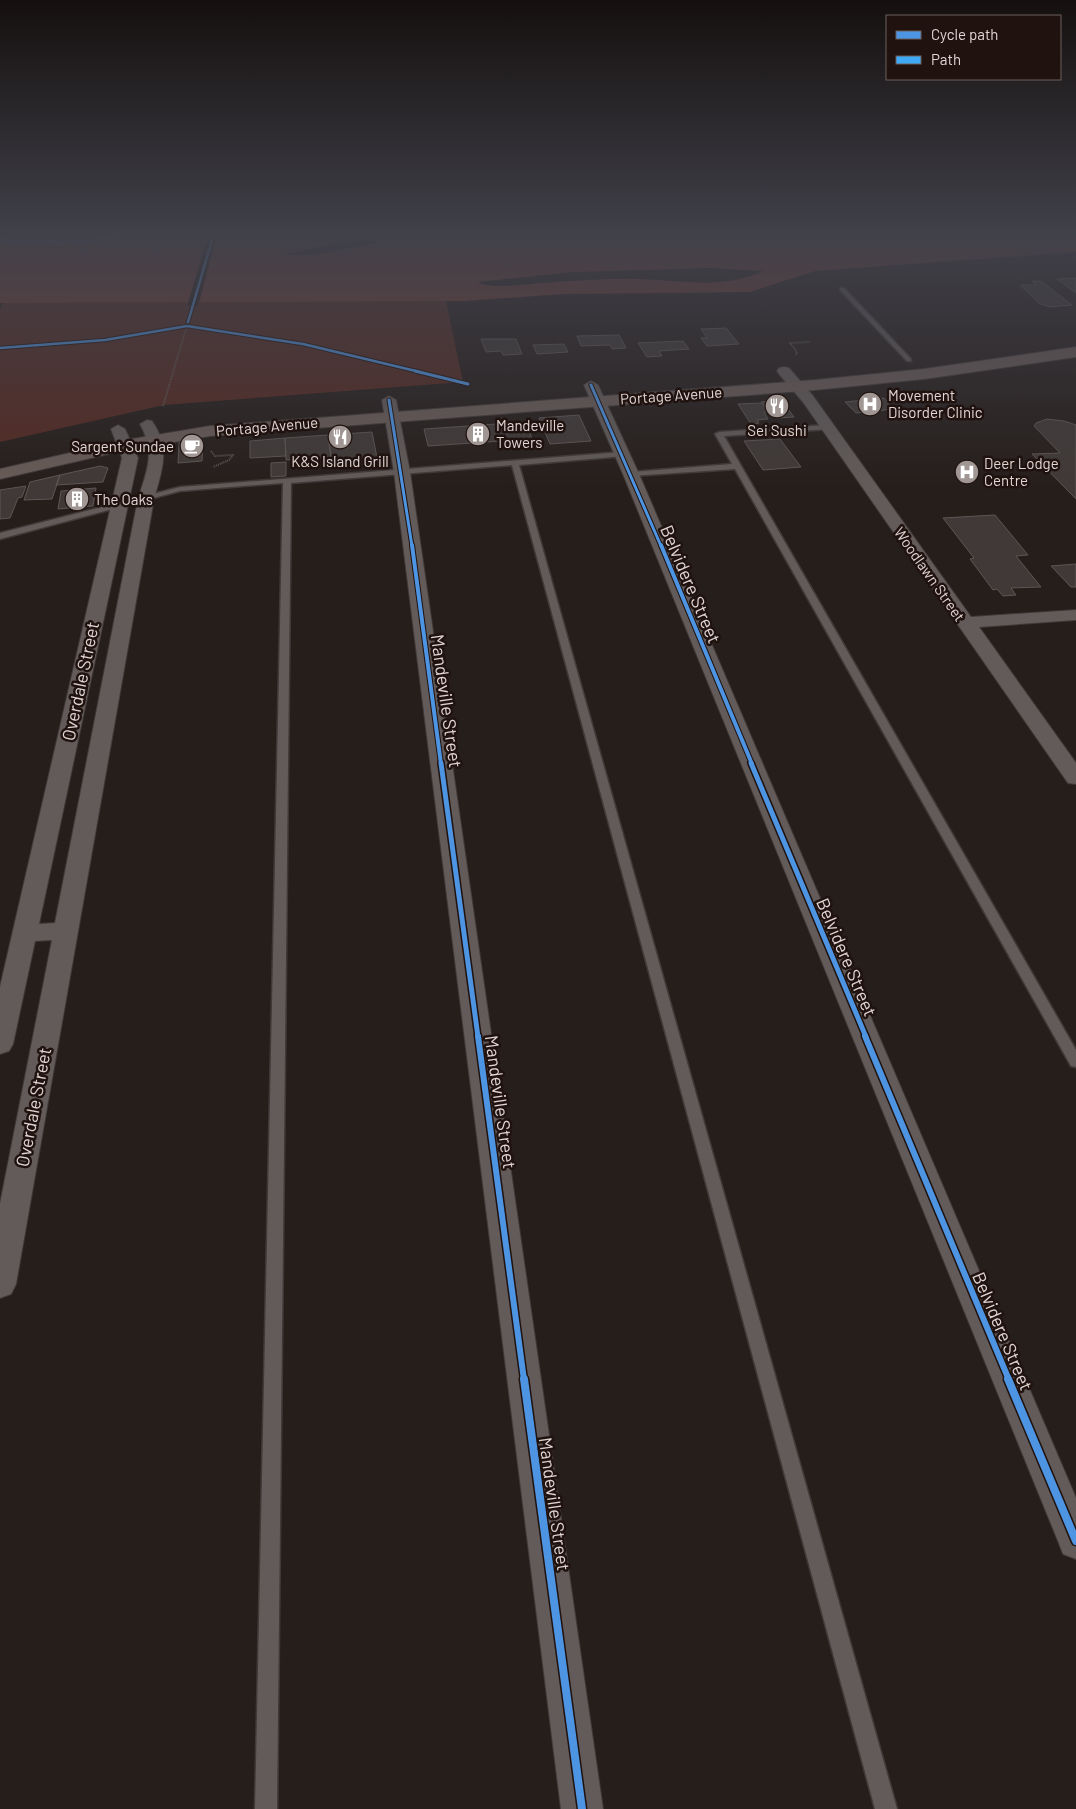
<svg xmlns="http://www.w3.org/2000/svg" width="1076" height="1809" font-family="Barlow,sans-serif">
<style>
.green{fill:#542a22}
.forest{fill:#743d31}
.water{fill:#773d32;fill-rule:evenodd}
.pier{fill:#261e1b}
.building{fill:#403937;stroke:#5d5654}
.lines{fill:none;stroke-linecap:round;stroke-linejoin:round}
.service-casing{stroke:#403938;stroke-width:3}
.minor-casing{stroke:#403938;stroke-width:2}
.trunk-casing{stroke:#403938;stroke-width:2}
.path{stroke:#605a57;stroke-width:2;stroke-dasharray:1 1;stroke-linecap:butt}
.service{fill:#625b59;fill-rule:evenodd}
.minor{fill:#625b59;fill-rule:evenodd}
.trunk{fill:#685b57;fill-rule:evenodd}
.quiet{stroke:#3fa9f5;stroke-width:2;stroke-dasharray:4 2;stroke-linecap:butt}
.cycleway-far5-casing{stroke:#20120e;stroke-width:4.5}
.cycleway-far4-casing{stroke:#20120e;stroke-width:5}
.cycleway-far3-casing{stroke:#20120e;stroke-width:6}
.cycleway-far2-casing{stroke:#20120e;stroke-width:8}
.cycleway-far1-casing{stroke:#20120e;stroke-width:9}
.cycleway-casing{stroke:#20120e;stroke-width:11}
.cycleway-far5{stroke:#4d94e3;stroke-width:2.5}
.cycleway-far4{stroke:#4d94e3;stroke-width:3}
.cycleway-far3{stroke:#4d94e3;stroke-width:4}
.cycleway-far2{stroke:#4d94e3;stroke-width:5}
.cycleway-far1{stroke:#4d94e3;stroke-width:6}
.cycleway{stroke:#4d94e3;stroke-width:8}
.labels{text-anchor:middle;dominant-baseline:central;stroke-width:5;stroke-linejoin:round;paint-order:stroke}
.far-street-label{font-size:15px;fill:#e1d6d4;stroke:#20120e}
.far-poi-label{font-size:15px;fill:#e1d6d4;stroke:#20120e;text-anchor:start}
.street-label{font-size:18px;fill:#e1d6d4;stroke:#20120e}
</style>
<rect width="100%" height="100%" fill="#261e1b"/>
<path class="green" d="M 302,301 L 446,301 L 463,382 L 164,405 L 0,442 L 0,309 L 3,303 Z"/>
<path class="forest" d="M 0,233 L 267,233 L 201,246 L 132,250 L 0,246 Z"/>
<path class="water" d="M 267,233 L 1076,233 L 1076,252 L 815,271 L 750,292 L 564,294 L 465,301 L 0,303 L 0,246 L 132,250 L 201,246 ZM 371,240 L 380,243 L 310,255 L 285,255 L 341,241 ZM 711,268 L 763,271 C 723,290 679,280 638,279 C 606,278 574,281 542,283 C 527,284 488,290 478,282 L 572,272 Z"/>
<path class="pier" d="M 216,240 L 198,306 L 187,306 L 206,242 Z"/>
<path class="building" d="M 1076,278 L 1076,293 L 1057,279 Z
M 1032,281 L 1041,281 L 1072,305 L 1050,307 L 1040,304 L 1020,285 L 1036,285 Z
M 726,328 L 739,344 L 707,346 L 701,338 L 707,338 L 701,329 Z
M 619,335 L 626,348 L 612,349 L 610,345 L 581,346 L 577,336 Z
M 481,339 L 516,339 L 522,354 L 503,355 L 501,351 L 486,352 Z
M 683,341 L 689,349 L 659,351 L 662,356 L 647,357 L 638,343 Z
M 564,344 L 568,352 L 537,354 L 533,345 Z
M 884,398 L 894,409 L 856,413 L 845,402 Z
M 779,400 L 783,402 L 794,417 L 777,418 L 770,408 L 767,409 L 761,402 Z
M 762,403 L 768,412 L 764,412 L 768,419 L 757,420 L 759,423 L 751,424 L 738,404 Z
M 579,415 L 591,441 L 550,444 L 539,418 Z
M 1047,419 L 1064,421 L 1076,425 L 1076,499 L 1032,454 L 1060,453 L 1034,426 L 1036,423 Z
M 526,422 L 532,439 L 428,446 L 424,429 Z
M 372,432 L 378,463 L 332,466 L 328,435 Z
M 328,435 L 331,457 L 286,460 L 285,438 Z
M 285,438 L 286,456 L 250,458 L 250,441 Z
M 780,439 L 801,467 L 763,470 L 744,441 Z
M 203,441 L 203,443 L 179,445 L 179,442 Z
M 203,443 L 202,461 L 178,463 L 179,445 Z
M 286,462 L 286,476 L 271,477 L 271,463 Z
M 100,466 L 108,468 L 103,482 L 56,485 L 60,475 Z
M 60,475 L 52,499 L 24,500 L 30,482 Z
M 26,486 L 22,497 L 18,498 L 10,518 L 0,519 L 0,490 Z
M 96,488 L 93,506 L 58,509 L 61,491 Z
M 995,515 L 1028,555 L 1016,556 L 1041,587 L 1011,588 L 1016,595 L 1003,596 L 997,589 L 993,590 L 970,559 L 974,558 L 943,518 Z
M 1076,564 L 1076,587 L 1071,587 L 1051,566 Z"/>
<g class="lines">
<g class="service-casing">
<path id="service" d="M 840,288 L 844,288 L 911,359 L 911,361 L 907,361 L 840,290 Z
M 827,425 L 830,425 L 830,429 L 724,436 L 1076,1050 L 1076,1067 L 1071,1066 L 735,469 L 631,476 L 627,474 L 631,472 L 732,464 L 715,434 L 719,432 Z
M 622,452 L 625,452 L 625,456 L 519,465 L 897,1809 L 875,1809 L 512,465 L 291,483 L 277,1809 L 255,1809 L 283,483 L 180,491 L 0,539 L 0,533 L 180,487 Z"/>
</g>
<g class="minor-casing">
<path id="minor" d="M 784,367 L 789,368 L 813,396 L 971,617 L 1076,610 L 1076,620 L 979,627 L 1076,763 L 1076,784 L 1068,783 L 803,402 L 779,374 L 777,371 L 779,368 Z
M 591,381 L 598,385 L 639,474 L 1076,1498 L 1076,1559 L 1063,1554 L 1058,1541 L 623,474 L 584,385 Z
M 389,396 L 396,400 L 410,472 L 603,1809 L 561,1809 L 394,472 L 382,400 Z
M 147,420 L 152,421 C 171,448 162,470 154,499 L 16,1284 L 11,1294 L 0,1298 L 0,1204 L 52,940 L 35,941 L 13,1044 L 9,1051 L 0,1054 L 0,987 L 122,458 L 111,429 L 118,425 L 125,429 L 138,458 L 39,924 L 55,923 L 138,499 C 147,470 156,453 140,424 Z"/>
</g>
<g class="trunk-casing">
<path id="trunk" d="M 1076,347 L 1076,357 L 924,379 L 815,390 L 210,436 L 126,450 L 0,479 L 0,469 L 126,440 L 210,426 L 815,380 L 924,369 Z"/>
</g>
<path class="path" d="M 796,355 L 797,352 L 790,343 L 810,342
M 163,406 L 188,322
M 211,451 L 215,456 L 233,455 L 229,460 L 213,467"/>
<use href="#service" class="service"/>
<use href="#minor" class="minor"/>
<use href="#trunk" class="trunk"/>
<path class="quiet" d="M 223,233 L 232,235 L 244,233
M 0,240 L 64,243 L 132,236 L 200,233"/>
<g class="cycleway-far5-casing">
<path id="cycleway-far5" d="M 188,322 L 214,233
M 0,348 L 105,340 L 187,326 L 303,344 L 420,372"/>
</g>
<g class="cycleway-far4-casing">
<path id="cycleway-far4" d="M 415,371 L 468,384
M 591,385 L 661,546
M 389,400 L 412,546"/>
</g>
<g class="cycleway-far3-casing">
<path id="cycleway-far3" d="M 412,545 L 441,764
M 661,545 L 752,764"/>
</g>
<g class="cycleway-far2-casing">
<path id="cycleway-far2" d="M 441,763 L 478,1037
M 751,763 L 866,1037"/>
</g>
<g class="cycleway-far1-casing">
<path id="cycleway-far1" d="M 478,1036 L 524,1380
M 865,1036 L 1009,1380"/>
</g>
<g class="cycleway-casing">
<path id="cycleway" d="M 524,1379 L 582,1809
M 1008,1379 L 1076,1541"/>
</g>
<use href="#cycleway-far5" class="cycleway-far5"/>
<use href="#cycleway-far4" class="cycleway-far4"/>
<use href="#cycleway-far3" class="cycleway-far3"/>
<use href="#cycleway-far2" class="cycleway-far2"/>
<use href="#cycleway-far1" class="cycleway-far1"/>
<use href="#cycleway" class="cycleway"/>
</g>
<linearGradient id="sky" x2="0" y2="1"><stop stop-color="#15100f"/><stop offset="0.48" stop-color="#41414a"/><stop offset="1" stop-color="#41414a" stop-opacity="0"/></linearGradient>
<rect width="1076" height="487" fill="url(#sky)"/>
<defs>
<g id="hospital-disc" transform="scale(1.25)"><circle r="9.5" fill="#a09693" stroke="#20120e"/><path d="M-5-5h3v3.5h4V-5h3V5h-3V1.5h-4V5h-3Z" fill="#fff"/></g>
<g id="restaurant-disc" transform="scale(1.25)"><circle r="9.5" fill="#a09693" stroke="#20120e"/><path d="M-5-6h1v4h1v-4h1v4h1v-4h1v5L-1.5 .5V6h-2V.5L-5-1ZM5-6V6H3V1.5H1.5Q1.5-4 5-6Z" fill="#fff"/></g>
<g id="building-disc" transform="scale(1.25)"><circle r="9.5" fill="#a09693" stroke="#20120e"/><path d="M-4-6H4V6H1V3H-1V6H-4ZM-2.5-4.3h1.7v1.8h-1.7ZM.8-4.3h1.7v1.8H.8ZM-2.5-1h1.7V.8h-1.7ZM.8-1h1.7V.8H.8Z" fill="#fff"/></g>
<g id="cafe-disc" transform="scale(1.25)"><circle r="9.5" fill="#a09693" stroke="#20120e"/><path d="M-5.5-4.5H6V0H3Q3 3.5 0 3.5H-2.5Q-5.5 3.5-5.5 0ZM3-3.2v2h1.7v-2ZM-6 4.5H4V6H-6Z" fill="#fff"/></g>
</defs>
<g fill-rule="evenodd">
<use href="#hospital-disc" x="870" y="404"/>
<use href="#restaurant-disc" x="777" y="406"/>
<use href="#building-disc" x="478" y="434"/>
<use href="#restaurant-disc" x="340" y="437"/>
<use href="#cafe-disc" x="192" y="446"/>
<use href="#hospital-disc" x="967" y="472"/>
<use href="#building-disc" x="77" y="499"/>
</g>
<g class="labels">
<g class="far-street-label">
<text transform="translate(671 395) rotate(-4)">Portage Avenue</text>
<text transform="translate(267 426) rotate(-5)">Portage Avenue</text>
<text transform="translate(930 574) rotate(55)">Woodlawn Street</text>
</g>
<g class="far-poi-label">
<text x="888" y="395">Movement<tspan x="888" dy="17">Disorder Clinic</tspan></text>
<text x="496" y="425">Mandeville<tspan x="496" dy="17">Towers</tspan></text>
<text x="777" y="430" text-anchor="middle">Sei Sushi</text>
<text x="174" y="446" text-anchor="end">Sargent Sundae</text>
<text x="340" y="461" text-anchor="middle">K&amp;S Island Grill</text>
<text x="984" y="463">Deer Lodge<tspan x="984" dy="17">Centre</tspan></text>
<text x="94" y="499">The Oaks</text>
</g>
<g class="street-label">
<text transform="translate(691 584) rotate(67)">Belvidere Street</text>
<text transform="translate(80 681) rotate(-78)">Overdale Street</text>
<text transform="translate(447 701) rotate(82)">Mandeville Street</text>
<text transform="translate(847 957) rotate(67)">Belvidere Street</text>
<text transform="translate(501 1102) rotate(82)">Mandeville Street</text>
<text transform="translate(33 1107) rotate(-79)">Overdale Street</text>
<text transform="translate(1003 1331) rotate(67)">Belvidere Street</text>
<text transform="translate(555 1504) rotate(82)">Mandeville Street</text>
</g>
</g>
<rect x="886" y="15" width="175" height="65" fill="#20120e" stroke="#6d605d"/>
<rect x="896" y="31" width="25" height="8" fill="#4d94e3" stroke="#6d605d"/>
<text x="931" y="40" font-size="15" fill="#e1d6d4">Cycle path</text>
<rect x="896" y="56" width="25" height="8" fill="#3fa9f5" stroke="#6d605d"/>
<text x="931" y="65" font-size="15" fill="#e1d6d4">Path</text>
</svg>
